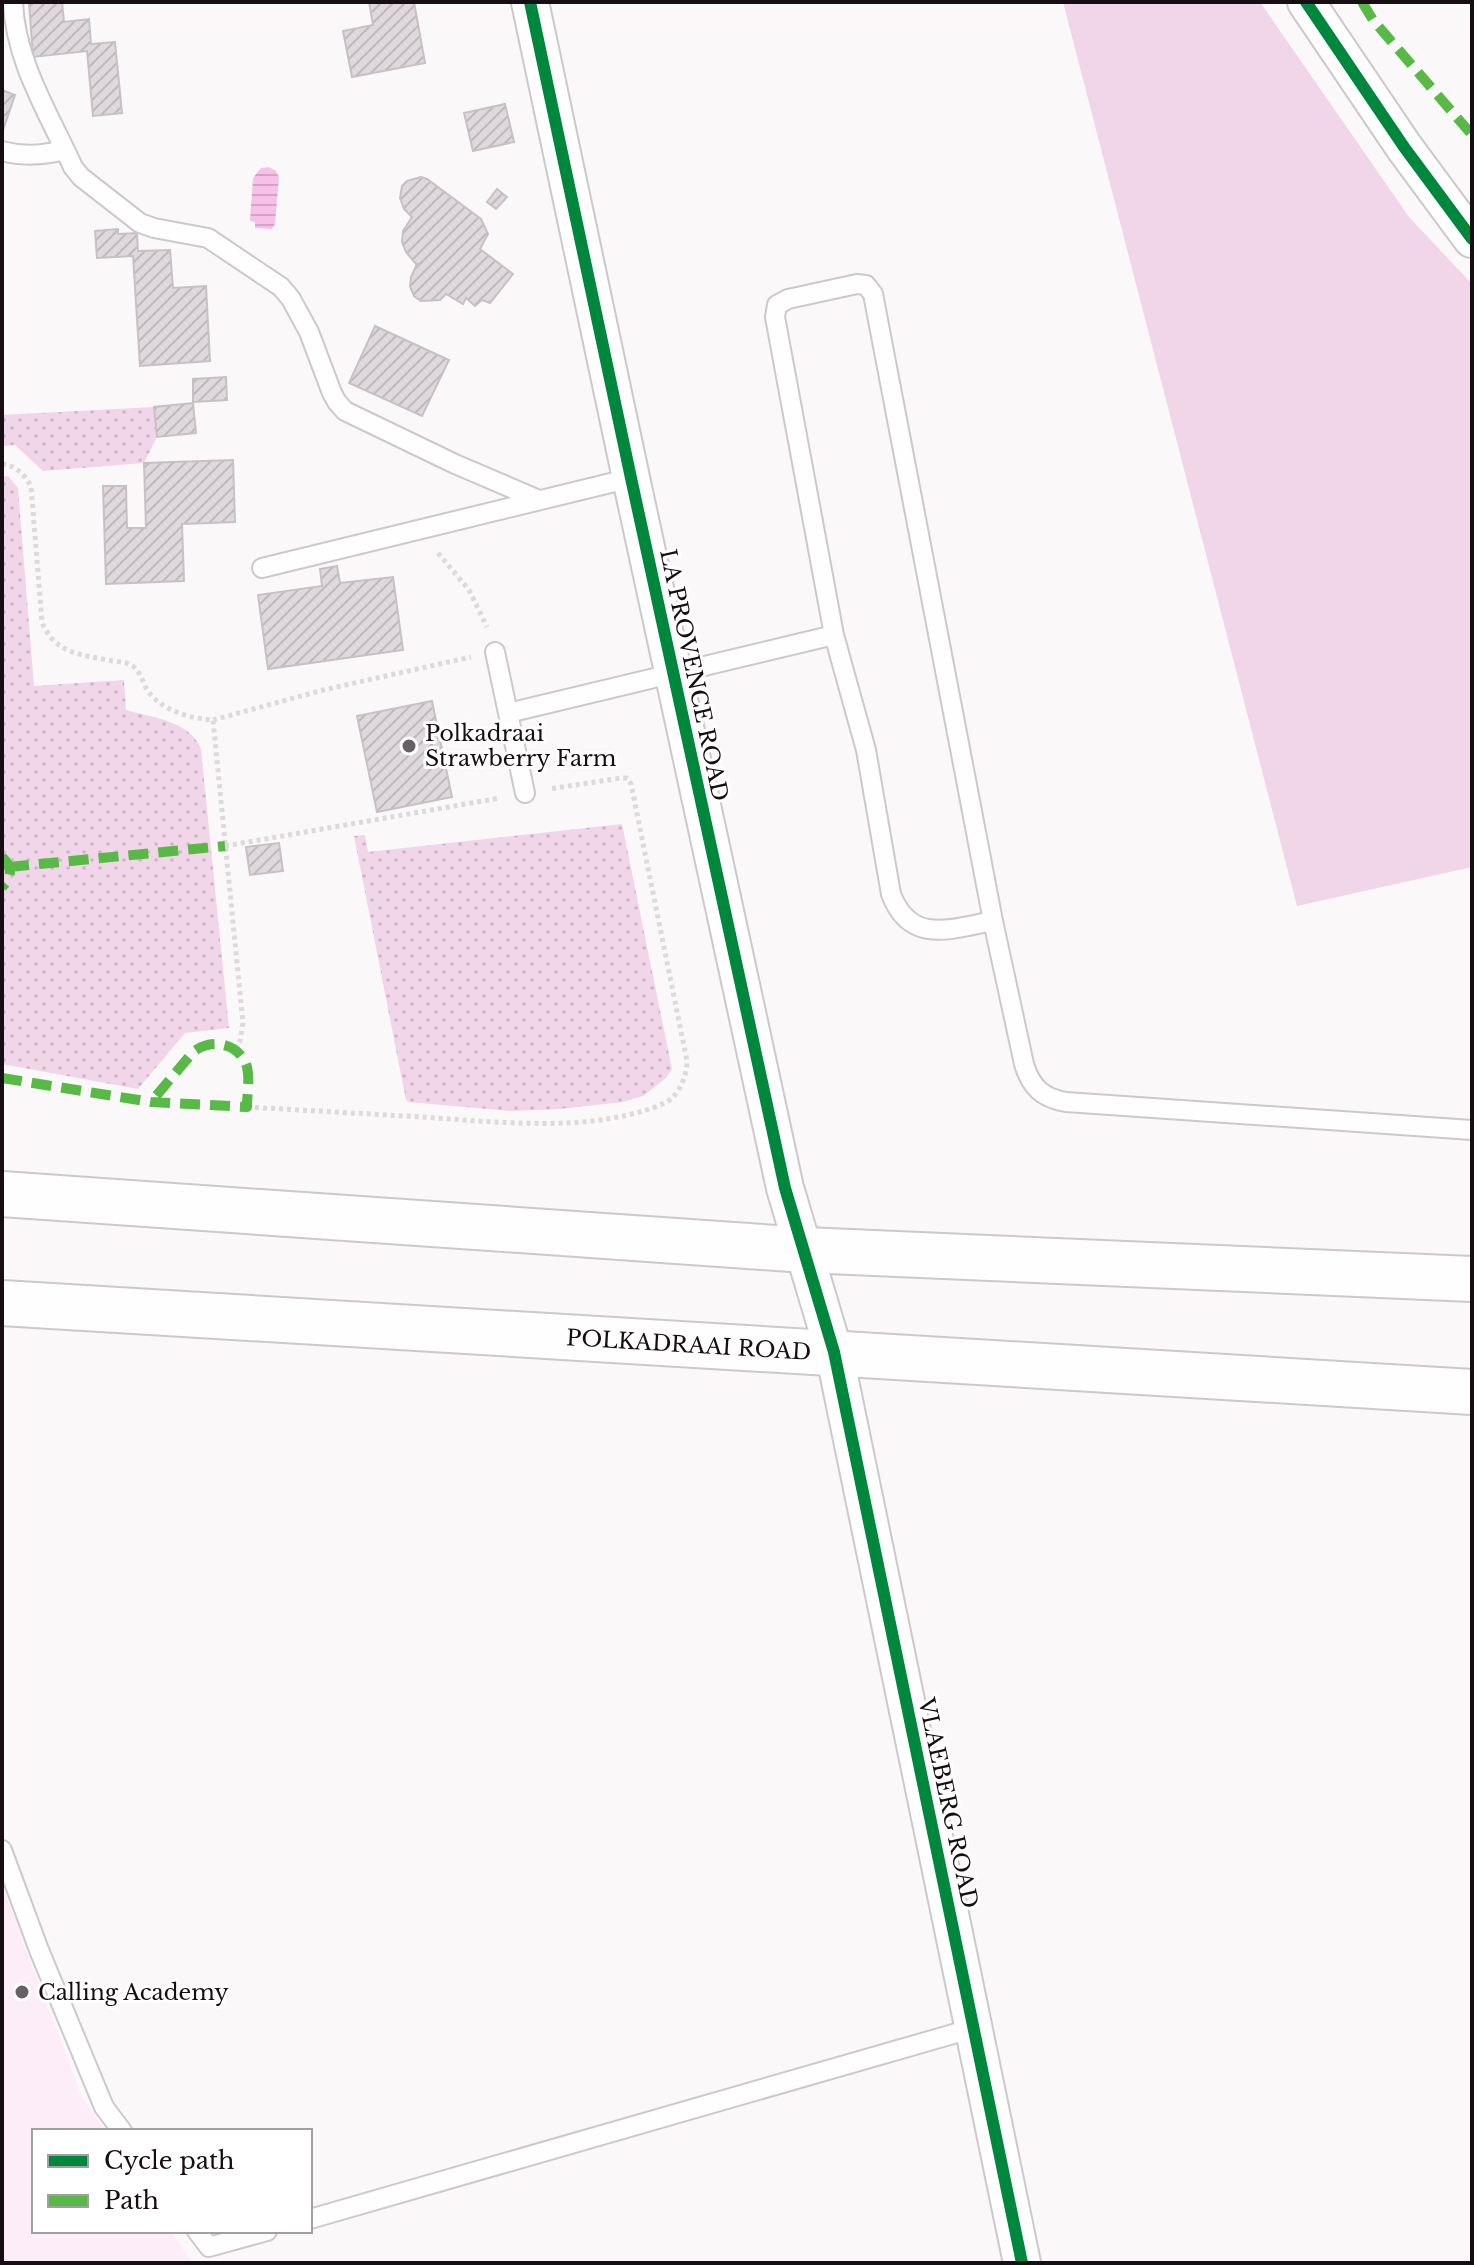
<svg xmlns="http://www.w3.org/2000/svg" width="1474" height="2265" font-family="'Libre Baskerville',serif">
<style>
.built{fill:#fdedf8}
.grass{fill:url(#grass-dots)}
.garden{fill:#f1d5e9}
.water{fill:url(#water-rules)}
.building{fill:url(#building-hatch);stroke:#c7c1c5;stroke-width:2}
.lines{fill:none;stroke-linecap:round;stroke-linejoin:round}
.service-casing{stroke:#cdc8cc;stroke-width:22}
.minor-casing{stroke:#cdc8cc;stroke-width:40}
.secondary-casing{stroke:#cdc8cc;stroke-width:48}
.path{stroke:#dcdadb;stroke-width:5;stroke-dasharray:4 4;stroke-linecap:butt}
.service{stroke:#fefefe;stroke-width:18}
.minor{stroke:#fefefe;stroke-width:36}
.secondary{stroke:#fefefe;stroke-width:44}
.quiet{stroke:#58b947;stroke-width:10;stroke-dasharray:20 10;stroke-linecap:butt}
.cycleway-casing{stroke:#fff;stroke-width:17}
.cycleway{stroke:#00873e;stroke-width:12}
.poi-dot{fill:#676064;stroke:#fff;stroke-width:3}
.labels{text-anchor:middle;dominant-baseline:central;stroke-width:6;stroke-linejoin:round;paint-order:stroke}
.street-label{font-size:22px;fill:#170e14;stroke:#fff}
.poi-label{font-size:22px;fill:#170e14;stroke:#fff;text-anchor:start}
</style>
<defs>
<pattern id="grass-dots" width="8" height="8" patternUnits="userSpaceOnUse" patternTransform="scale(2)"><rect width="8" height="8" fill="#f1d5e9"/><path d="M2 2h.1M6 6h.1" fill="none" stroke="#ceb6c7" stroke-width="1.8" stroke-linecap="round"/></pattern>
<pattern id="water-rules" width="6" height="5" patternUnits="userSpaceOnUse" patternTransform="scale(2)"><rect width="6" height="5" fill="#f7c0e8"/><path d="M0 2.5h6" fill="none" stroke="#d3a4c6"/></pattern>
<pattern id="building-hatch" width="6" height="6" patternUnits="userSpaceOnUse" patternTransform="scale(2)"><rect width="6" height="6" fill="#dfd9dd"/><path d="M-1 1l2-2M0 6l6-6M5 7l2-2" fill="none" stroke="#bfb9bd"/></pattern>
</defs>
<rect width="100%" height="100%" fill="#fbf8fa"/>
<path class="built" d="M 2,1886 L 82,2097 L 105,2131 L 34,2131 L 34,2231 L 171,2231 L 192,2263 L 2,2263 Z"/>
<path class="grass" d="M 154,407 L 157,437 L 144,463 L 43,471 L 15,445 L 2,446 L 2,415 Z
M 8,476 L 18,488 L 34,686 L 124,680 L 126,710 C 153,718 189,720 201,749 L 229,1028 L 185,1033 L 138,1089 L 2,1064 L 2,477 Z
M 622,824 L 672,1069 L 666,1078 L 643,1096 L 623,1102 L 559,1109 L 511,1111 L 408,1102 L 406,1100 L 354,836 L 365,835 L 368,852 Z"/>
<path class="garden" d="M 1063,2 L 1260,2 L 1409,217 L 1472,284 L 1472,867 L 1297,906 Z"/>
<path class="water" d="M 269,167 L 276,171 L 279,177 L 275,224 L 272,229 L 255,228 L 255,222 L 250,221 L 253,178 L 261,168 Z"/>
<path class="building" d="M 62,2 L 64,22 L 89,19 L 91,44 L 115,42 L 122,113 L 93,116 L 87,51 L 33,57 L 29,3 Z
M 369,2 L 414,2 L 425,63 L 352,77 L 343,31 L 373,25 Z
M 2,90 L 15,95 L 2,133 Z
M 505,104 L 514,142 L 473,151 L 464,113 Z
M 421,177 L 427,179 L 481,219 L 488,234 L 480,249 L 513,274 L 490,303 L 482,300 L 475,306 L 466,298 L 463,304 L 446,294 L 440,300 L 421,301 L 414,296 L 410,286 L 411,277 L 416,266 L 420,264 L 416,264 L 406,252 L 402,242 L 403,231 L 412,217 L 404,209 L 400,198 L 402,186 L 407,181 Z
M 497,189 L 507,197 L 496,209 L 487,202 Z
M 118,229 L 118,234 L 137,233 L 138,251 L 170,250 L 173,288 L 206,286 L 210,361 L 140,366 L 133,256 L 97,258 L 95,231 Z
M 375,326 L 449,360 L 422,416 L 349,383 Z
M 226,377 L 227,400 L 193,402 L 193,379 Z
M 193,403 L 196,433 L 157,437 L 154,407 Z
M 233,460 L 235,522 L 182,524 L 184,581 L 106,584 L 103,486 L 126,486 L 127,528 L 146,528 L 144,463 Z
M 337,566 L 340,583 L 393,577 L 403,650 L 268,669 L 258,595 L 322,586 L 320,569 Z
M 432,701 L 452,797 L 377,812 L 357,716 Z
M 279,843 L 283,871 L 250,875 L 246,847 Z"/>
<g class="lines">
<g class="service-casing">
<path id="service" d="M 13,2 C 15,61 49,114 73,167 L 81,177 L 140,223 L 154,228 L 208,238 L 281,287 L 291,299 L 309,332 L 332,393 L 337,402 L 345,411 L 455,464 L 539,500
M 2,151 C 24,157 43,155 65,150
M 262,568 L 631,478
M 495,652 L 525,793
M 508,713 L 834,635
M 993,921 C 951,929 910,945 891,894 L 866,750 L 834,635 L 775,317 L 777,305 L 788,299 L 857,284 L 866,285 L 873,294 L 993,921 L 1024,1064 C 1031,1087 1042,1098 1066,1102 L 1472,1130
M 2,1850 L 39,1950 L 104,2107 L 122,2131
M 310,2219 L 974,2028
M 197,2231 L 209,2247 L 267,2231"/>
</g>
<g class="minor-casing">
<path id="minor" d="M 530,2 L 631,478 L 785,1188 L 834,1352 L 1022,2263
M 1306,2 L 1404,147 L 1472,239"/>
</g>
<g class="secondary-casing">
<g id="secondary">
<path d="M 2,1194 L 805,1250 L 1472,1279"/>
<path id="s1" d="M 2,1303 L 1472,1392"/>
</g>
</g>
<path class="path" d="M 2,464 C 15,465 25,475 31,486 L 42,622 C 54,654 83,655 113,661 C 119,662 125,662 131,665 C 143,672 142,686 151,695 C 165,711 192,719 213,720 L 243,1023 L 240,1041 L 235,1050
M 438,553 L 469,590 L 487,627
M 213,720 L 323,690 L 471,657
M 225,846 L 500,798
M 247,1107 C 300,1110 352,1113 405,1116 C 481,1120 569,1133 643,1111 C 652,1108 663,1105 671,1099 C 681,1090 687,1074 687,1061 L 631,784 L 627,778 L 621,778 L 549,789"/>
<use href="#service" class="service"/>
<use href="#minor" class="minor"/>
<use href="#secondary" class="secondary"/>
<path class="quiet" d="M 1362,2 L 1373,20 L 1472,135
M 2,857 C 12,866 13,877 2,887
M 9,867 L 225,846
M 2,1078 L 151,1102 L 247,1107 C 247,1094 250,1079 247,1067 C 239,1042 211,1038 193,1052 L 151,1102"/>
<g class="cycleway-casing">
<path id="cycleway" d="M 530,2 L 631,478 L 785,1188 L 834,1352 L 1022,2263
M 1306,2 L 1404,147 L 1472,239"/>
</g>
<use href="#cycleway" class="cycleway"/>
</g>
<g class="poi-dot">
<circle cx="409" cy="746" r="8"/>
<circle cx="22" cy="1992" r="8"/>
</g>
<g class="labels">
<g class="street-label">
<text transform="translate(694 675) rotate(78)">LA PROVENCE ROAD</text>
<text stroke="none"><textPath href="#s1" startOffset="688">POLKADRAAI ROAD</textPath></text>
<text transform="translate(948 1803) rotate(78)">VLAEBERG ROAD</text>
</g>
<g class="poi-label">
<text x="425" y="733">Polkadraai<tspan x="425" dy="25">Strawberry Farm</tspan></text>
<text x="38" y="1992">Calling Academy</text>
</g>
</g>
<rect width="1474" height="2265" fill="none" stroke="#170e14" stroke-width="8"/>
<rect x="32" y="2129" width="280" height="104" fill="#ffffff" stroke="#a29fa1" stroke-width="2"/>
<rect x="48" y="2155" width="40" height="12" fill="#00873e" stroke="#a29fa1" stroke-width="2"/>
<text x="104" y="2169" font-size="24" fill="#170e14">Cycle path</text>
<rect x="48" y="2195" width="40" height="12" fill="#58b947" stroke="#a29fa1" stroke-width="2"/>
<text x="104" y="2209" font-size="24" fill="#170e14">Path</text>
</svg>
